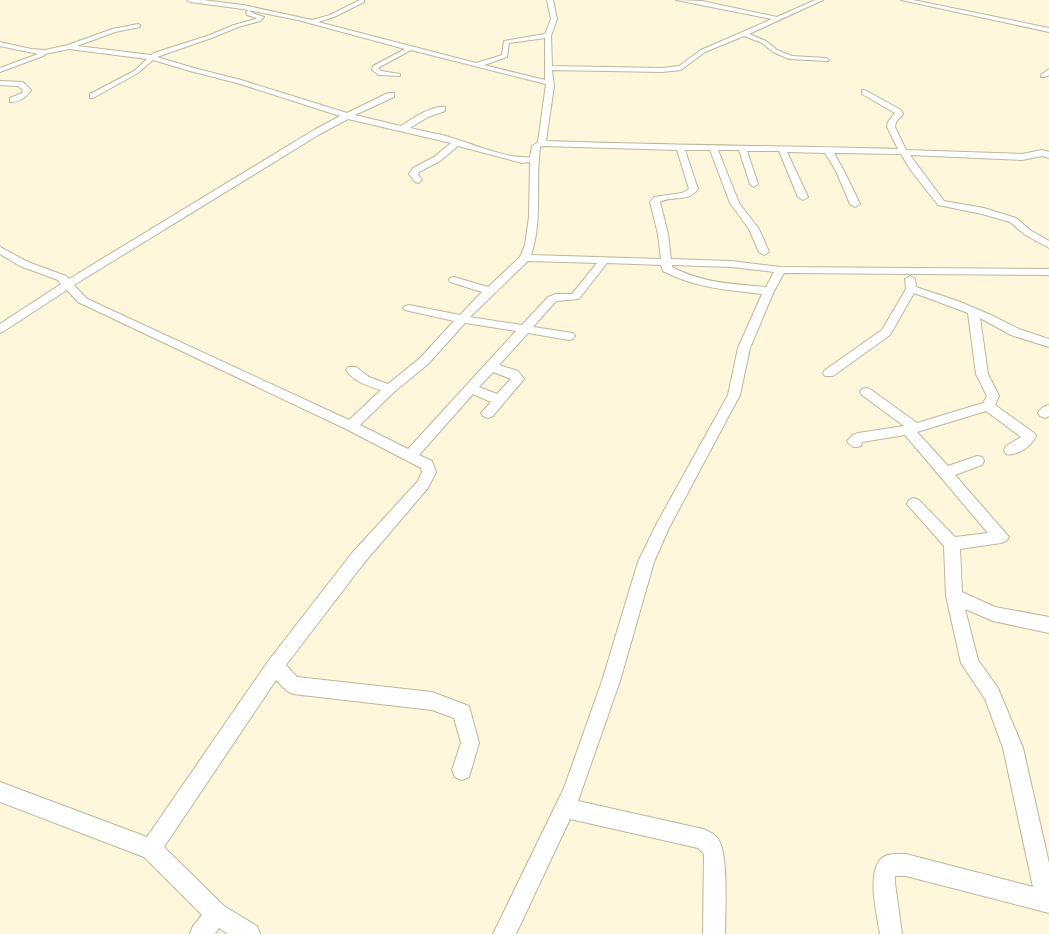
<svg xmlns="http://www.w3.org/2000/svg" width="1049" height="934" font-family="'PT Serif',serif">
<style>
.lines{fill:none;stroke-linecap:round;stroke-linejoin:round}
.minor-casing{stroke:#bdb69c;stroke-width:2}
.minor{fill:#fff;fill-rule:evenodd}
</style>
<rect width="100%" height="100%" fill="#fef7db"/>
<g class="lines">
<g class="minor-casing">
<path id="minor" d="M 187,0 L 203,0 L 243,5 L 312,20 L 330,15 L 360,0 L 364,0 L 364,2 L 334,17 L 318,22 L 476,63 L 502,55 L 504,41 L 545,34 L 551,19 L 547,0 L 553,0 L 557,19 L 551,36 L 552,66 L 662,68 L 679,66 L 701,50 L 772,19 L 676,0 L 702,1 L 777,17 L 815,0 L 823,0 L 749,34 L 766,41 L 777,50 L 792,56 L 826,58 L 829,60 L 828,61 L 789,59 L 773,52 L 762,43 L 744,36 L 705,52 L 681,70 L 662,72 L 552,70 L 554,86 L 546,141 C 664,145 781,146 898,149 L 887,127 L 888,122 L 895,113 L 862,94 L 862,90 L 865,90 L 901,110 L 903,114 L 896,122 L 895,127 L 906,150 L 1022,154 L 1042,150 L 1049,152 L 1049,158 L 1042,156 L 1022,160 L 910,155 L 944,201 L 984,208 L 1016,218 L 1030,230 L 1049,241 L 1049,248 L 1024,234 L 1010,222 L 982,214 L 938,205 L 910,169 L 901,154 L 834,153 L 844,171 L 860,204 L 855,207 L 850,204 L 836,171 L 825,153 L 787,152 L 808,197 L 803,200 L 798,197 L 779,151 L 747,151 L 758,184 L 754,187 L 750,184 L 739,150 L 718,150 L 739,203 L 759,229 L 769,252 L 764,255 L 759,252 L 749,229 L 730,203 L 710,150 L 685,150 L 698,189 C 688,203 672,195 660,202 L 668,234 L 671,259 L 731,261 L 781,267 L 1049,269 L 1049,275 L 784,273 L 774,291 L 750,348 L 740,395 L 669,528 L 654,562 L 620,681 L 578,801 L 703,829 C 708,831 715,834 718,839 C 729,854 725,913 725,934 L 703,934 L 704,854 L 698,848 L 570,819 L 516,934 L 493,934 L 564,788 L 602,681 L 638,562 L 657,523 L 728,395 L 738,348 L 762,294 C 728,290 695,288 663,271 L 661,265 L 607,263 L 579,299 L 556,301 L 533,327 L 573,333 L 575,336 L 573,339 L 569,340 L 528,333 L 499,365 L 518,371 L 524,379 L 493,416 L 488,418 L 483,416 L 481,413 L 491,402 L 473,394 L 419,455 L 432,461 L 436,472 L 428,488 L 364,563 L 286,665 L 297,677 L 432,692 L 469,706 L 479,743 L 469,777 L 462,780 L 455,777 L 452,770 L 461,743 L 454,718 L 432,710 L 293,694 L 287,691 L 276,680 L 164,847 L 224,906 L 257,926 L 260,934 L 228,934 L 219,928 L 215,934 L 190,934 L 193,926 L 202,915 L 144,857 L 0,802 L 0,782 L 147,837 L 269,660 L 352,553 L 418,481 L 422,472 L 421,468 L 346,429 L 78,302 L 67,290 L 4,331 L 0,333 L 0,324 L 61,284 L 58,280 L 20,266 L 0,254 L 0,247 L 28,262 L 66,276 L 69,279 L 314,130 L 340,116 L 237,83 L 190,71 L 153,60 L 138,73 L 93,98 L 90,98 L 90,94 L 134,71 L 147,59 L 69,49 L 45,54 L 43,56 L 0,72 L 0,68 L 38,54 L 0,46 L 0,42 L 31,49 L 45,50 L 68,45 L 112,29 L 138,24 L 140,25 L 140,27 L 115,32 L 77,46 L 151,55 L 154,53 L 210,35 L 234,25 L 256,19 L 257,18 L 247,15 L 246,12 L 249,10 L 252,13 L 264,17 L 260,21 L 238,27 L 214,37 L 157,57 L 194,68 L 241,80 L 347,113 L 388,93 L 394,93 L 394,97 L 355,115 L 401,126 C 412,119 432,105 445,107 L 445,111 L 428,117 L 410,128 C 422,131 434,133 446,136 C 471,143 505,159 530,157 L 532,146 L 538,142 L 546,84 L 411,50 L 378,68 L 381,71 L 400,74 L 400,76 L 379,75 L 372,70 L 373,66 L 405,49 L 298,20 L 243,9 L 190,2 ZM 545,38 L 545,80 L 484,65 L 507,57 L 509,43 ZM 348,119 L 451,143 L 434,157 L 413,168 L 409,174 L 415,182 L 418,183 L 422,180 L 418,174 L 419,172 L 440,161 L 458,146 L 522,163 L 530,162 L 529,217 L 525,245 L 520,257 L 488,287 L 454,277 L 450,278 L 449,280 L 450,282 L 482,292 L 460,315 L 409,305 L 405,306 L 403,308 L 405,310 L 454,321 L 420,358 L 388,384 L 369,377 L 356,367 L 348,367 L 346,370 C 354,382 368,386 381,390 L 349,420 L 96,303 L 86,298 L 74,285 L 320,134 ZM 543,146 L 677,150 L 689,189 L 682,193 L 654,197 L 650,202 L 658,234 L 661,259 L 531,255 C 543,220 535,183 540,147 ZM 528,261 L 597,263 L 572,294 L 556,294 L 548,297 L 522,325 L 470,317 ZM 672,265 L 731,267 L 774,272 L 766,287 C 733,284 702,283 672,267 ZM 465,323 L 516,331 L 408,449 L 360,425 L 394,392 L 428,364 ZM 493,372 L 511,379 L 497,394 L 479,387 Z
M 901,0 L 913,0 L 1049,28 L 1049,32 Z
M 1049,69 L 1049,75 L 1045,77 L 1041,77 L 1041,75 Z
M 0,81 L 23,82 L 31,90 C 27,97 18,103 10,102 L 10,98 L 22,93 L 23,90 L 18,86 L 0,85 Z
M 910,276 L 915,279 L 916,287 L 958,301 L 991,315 L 1019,329 L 1049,339 L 1049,347 L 1011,335 L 980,318 L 988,374 L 999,396 L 995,405 L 1034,433 L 1036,436 C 1032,446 1016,457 1006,454 L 1004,450 L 1006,446 L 1021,437 L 986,411 L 917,432 L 948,466 L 977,456 L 982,457 L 984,461 L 982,465 L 955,475 L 1009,537 L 1006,541 L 1001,543 L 960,549 L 962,592 L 995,607 L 1049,617 L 1049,633 L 993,621 L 965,609 L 978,660 L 998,688 L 1023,748 L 1049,863 L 1049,913 L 906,876 L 895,876 L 895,883 L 902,934 L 880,934 C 877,915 866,872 882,858 C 888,853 898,854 906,854 L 1033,887 L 1003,748 L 985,699 L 961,663 L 946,596 L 944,546 L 907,504 L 909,500 L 914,498 L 919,500 L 955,537 L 988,533 L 905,435 L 862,442 L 861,446 C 854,448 851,447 847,441 L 853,435 L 858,433 L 904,426 L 862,395 L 860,392 L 862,389 L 866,388 L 870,389 L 917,423 L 983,403 L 987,396 L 976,374 L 968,313 L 914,293 L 890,335 L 833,376 L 825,376 L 823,373 L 825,370 L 882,330 L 906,289 L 905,279 Z
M 1049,405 L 1049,416 L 1045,418 L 1040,416 L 1038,413 C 1041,408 1044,406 1049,405 Z"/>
</g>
<use href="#minor" class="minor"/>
</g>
</svg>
